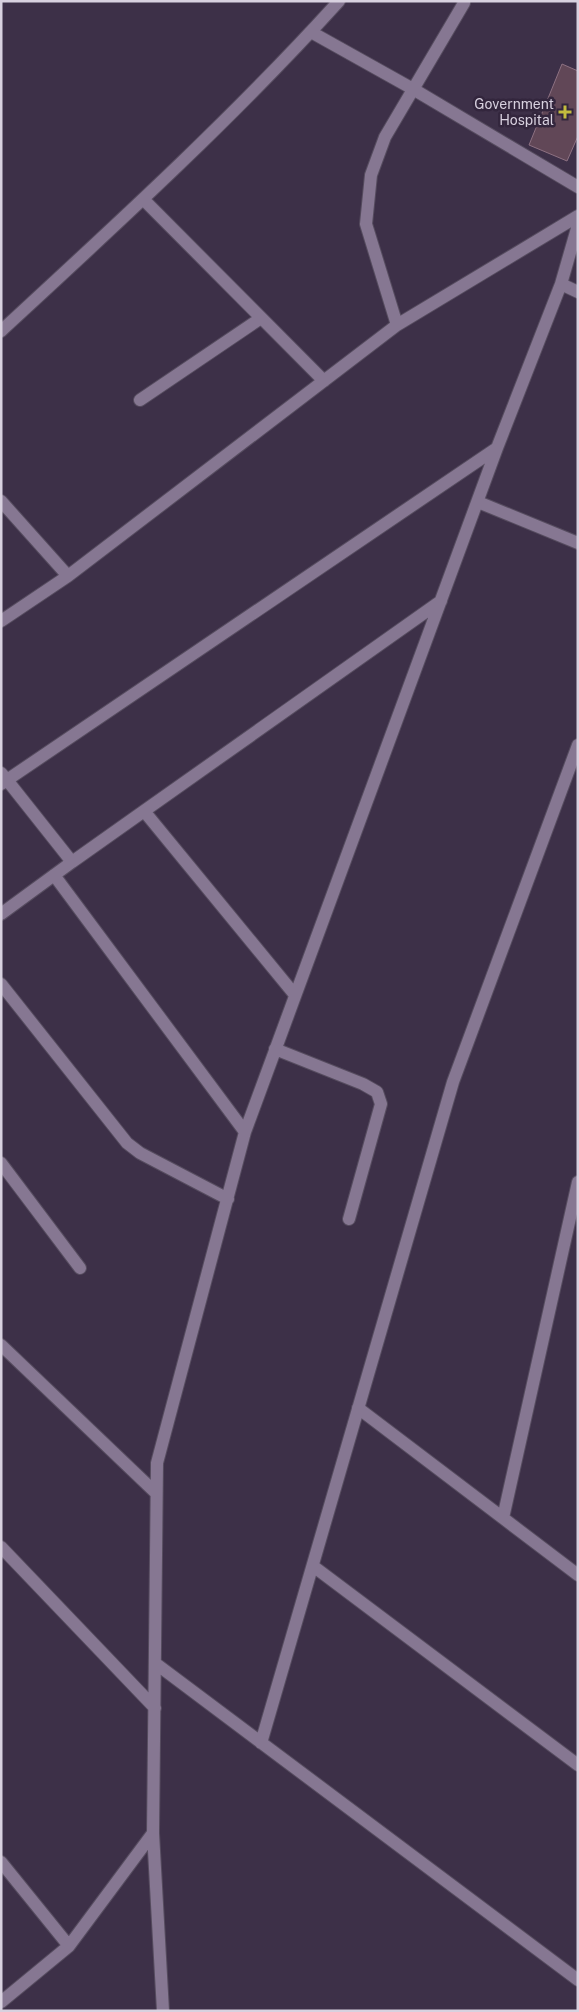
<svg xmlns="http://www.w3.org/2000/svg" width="579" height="2012" font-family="'Public Sans',sans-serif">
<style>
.building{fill:#614757;stroke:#8d7182}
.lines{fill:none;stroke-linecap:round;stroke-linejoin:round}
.minor-casing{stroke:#564c5f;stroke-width:14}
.minor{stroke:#867792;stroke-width:12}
.poi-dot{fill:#c4bc3e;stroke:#33263d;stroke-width:2}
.labels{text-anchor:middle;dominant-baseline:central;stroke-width:5;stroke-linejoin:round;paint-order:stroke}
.poi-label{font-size:14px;fill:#d8d1df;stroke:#33263d;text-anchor:end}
</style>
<rect width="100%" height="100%" fill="#3d3048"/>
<path class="building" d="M 562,64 L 578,71 L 578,136 L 567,161 L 529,145 Z"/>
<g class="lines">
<g class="minor-casing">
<path id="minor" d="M 311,32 L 413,89 L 578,187
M 144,200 L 324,381
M 561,284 L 578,292
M 397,325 L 366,224 L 371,175 L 385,137 L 464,3
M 1,331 C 117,224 233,118 339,1
M 140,400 L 261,318
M 1,501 L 68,576
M 478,502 L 578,543
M 1,621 L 68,576 L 397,325 L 578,216
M 1,773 L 7,780 L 497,448
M 1,784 L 7,780 L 72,862 L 144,811 L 295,995
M 144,811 L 441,601
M 54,875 L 245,1132
M 1,914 L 72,862
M 1,984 L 127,1143 L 140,1153 L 228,1199
M 275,1049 L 363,1084 L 377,1092 L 381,1104 L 349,1219
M 1,1163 L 80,1268
M 1,1345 L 156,1493
M 358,1408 L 578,1575
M 503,1518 L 578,1182
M 1,1547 L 155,1708
M 313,1566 L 578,1765
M 155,1663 L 578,1980
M 261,1743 L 453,1082 L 578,745
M 1,1862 L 69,1946 L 153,1833
M 1,2002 L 69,1946
M 163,2011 L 153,1833 L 157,1463 L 245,1132 L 497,448 L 561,284 L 578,225"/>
</g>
<use href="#minor" class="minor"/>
</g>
<path class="poi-dot" d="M562.5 104.5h5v5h5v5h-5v5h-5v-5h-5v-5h5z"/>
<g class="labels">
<g class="poi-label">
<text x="554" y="104">Government<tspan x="554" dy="16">Hospital</tspan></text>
</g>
</g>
<rect width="579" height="2012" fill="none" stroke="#d8d1df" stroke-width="5"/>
</svg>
